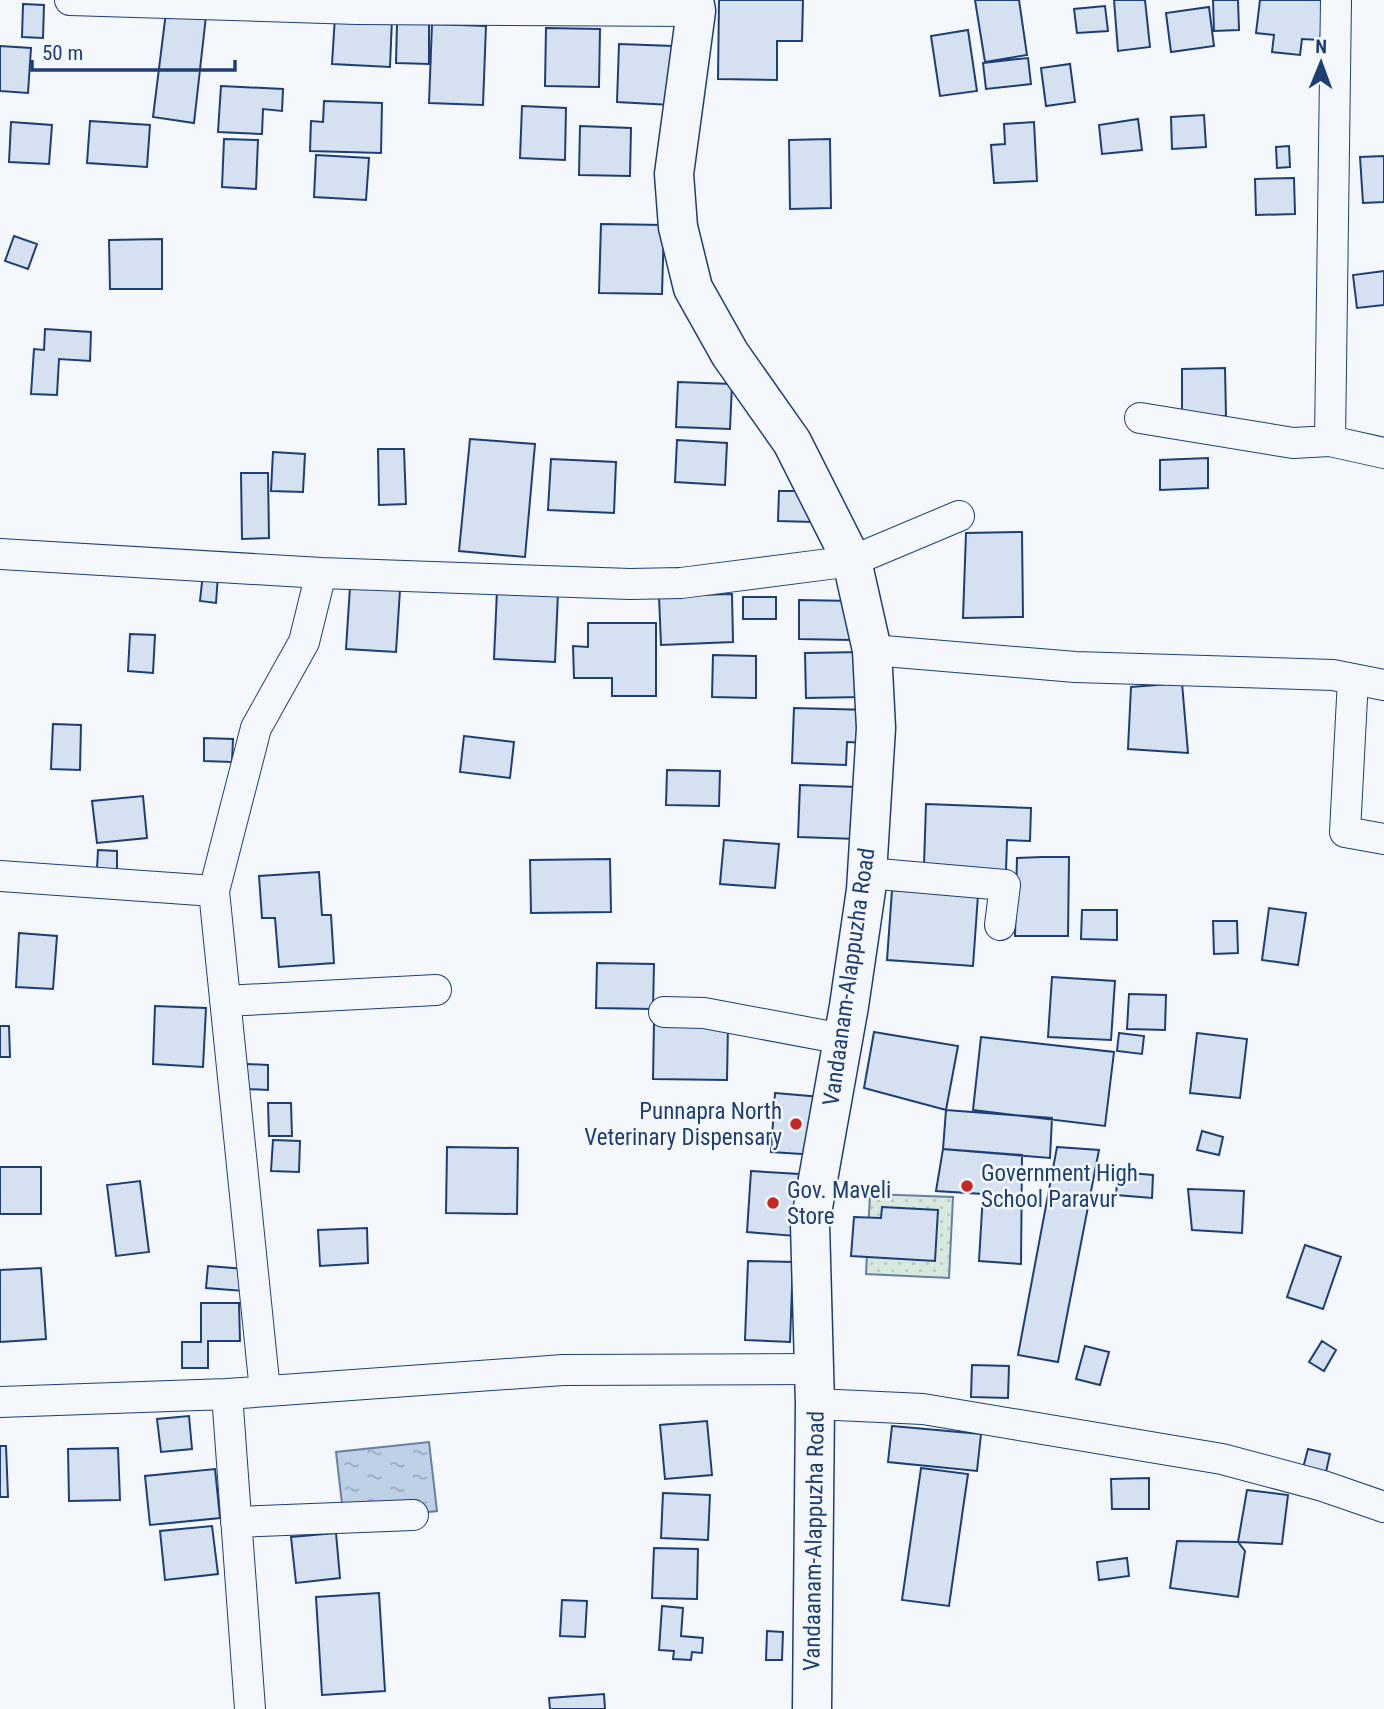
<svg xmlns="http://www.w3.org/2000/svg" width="1384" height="1709" font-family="'Roboto Condensed',sans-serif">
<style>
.green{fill:url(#green-dots);stroke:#687fa3;stroke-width:2}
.water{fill:url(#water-ripples);stroke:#687fa3;stroke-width:2}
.building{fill:#d5e0f0;stroke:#1d3f73;stroke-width:2}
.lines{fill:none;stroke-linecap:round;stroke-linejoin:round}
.minor-casing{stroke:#1d3f73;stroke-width:32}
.major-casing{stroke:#1d3f73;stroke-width:41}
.minor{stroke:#f4f7fb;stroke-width:30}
.major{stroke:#f4f7fb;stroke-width:38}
.poi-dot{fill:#c62828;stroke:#f4f7fb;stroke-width:2.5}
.labels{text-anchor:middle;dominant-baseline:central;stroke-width:5;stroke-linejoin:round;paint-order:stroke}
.street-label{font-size:23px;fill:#1d3f73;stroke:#f4f7fb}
.poi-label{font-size:23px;fill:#1d3f73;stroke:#f4f7fb;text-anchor:start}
</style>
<defs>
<pattern id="green-dots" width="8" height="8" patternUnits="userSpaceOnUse" patternTransform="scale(1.75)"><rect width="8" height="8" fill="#d7e8df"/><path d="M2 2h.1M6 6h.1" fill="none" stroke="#b8c8c3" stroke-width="1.8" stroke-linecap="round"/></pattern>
<pattern id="water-ripples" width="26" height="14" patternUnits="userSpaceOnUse" patternTransform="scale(1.75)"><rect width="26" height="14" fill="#bed0e5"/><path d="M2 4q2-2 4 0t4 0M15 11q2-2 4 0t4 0" fill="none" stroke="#9aaabe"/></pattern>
</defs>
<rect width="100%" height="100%" fill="#f4f7fb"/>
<path class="green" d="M 870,1194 L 953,1197 L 949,1278 L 866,1274 Z"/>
<path class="water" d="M 429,1442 L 437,1511 L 344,1521 L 336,1452 Z"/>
<path class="building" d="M 719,0 L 803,0 L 802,41 L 777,41 L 777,80 L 718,79 Z
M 975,0 L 1019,0 L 1027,55 L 985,62 Z
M 1114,0 L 1145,0 L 1150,47 L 1118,51 Z
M 1213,0 L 1238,0 L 1239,30 L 1214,31 Z
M 1260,0 L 1325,0 L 1320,40 L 1302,39 L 1300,55 L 1272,52 L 1274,35 L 1256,33 Z
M 23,4 L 44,5 L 43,38 L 22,37 Z
M 1105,6 L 1108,31 L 1077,33 L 1074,9 Z
M 1209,7 L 1214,46 L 1171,52 L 1166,13 Z
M 166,12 L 206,16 L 194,123 L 153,117 Z
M 335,16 L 392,18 L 390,67 L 332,64 Z
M 397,23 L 429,23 L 429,64 L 396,63 Z
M 432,24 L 486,26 L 483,105 L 429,103 Z
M 546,28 L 600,29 L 599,87 L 545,86 Z
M 968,30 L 977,91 L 940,96 L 931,36 Z
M 619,44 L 673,46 L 671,105 L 617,102 Z
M 0,46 L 31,48 L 28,93 L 0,91 Z
M 1028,58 L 1031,84 L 986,89 L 983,63 Z
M 1070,64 L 1075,102 L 1046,106 L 1041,68 Z
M 221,86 L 283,89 L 282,111 L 263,109 L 262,134 L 218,132 Z
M 324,101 L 382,103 L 381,153 L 310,151 L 311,121 L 323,122 Z
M 522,106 L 566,108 L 565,160 L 520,158 Z
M 1204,115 L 1206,147 L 1172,149 L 1171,117 Z
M 1138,119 L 1142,150 L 1102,154 L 1099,125 Z
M 90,121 L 150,125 L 147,167 L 87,163 Z
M 11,122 L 52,125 L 49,164 L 9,162 Z
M 1034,122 L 1037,181 L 994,183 L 991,145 L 1005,144 L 1004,124 Z
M 580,126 L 631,128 L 630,176 L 579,175 Z
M 224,139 L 258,140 L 256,189 L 222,187 Z
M 830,139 L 831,208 L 790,209 L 789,140 Z
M 1289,146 L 1290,167 L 1277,168 L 1276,147 Z
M 316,155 L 369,158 L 366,200 L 314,197 Z
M 1384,156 L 1384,202 L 1363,203 L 1360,157 Z
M 1294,178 L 1295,214 L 1256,215 L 1255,179 Z
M 601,224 L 664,225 L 662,294 L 599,293 Z
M 14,236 L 37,244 L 28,269 L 5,261 Z
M 162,239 L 162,289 L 110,289 L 109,240 Z
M 1384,271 L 1384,305 L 1357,308 L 1353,275 Z
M 45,329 L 91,332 L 90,361 L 59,359 L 57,395 L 31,394 L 34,349 L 44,350 Z
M 1225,368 L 1226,416 L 1182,417 L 1182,369 Z
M 678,382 L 732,384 L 730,429 L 676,427 Z
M 470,439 L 535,444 L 525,557 L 459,551 Z
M 677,440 L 727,443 L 725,485 L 675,482 Z
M 378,449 L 404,449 L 406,504 L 379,505 Z
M 273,452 L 305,454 L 303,492 L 271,491 Z
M 1208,458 L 1208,488 L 1160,490 L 1160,460 Z
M 551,459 L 616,462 L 614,513 L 548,510 Z
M 241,473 L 268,473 L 269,538 L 242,539 Z
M 779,491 L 813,491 L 813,522 L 778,521 Z
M 1022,532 L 1023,617 L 963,618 L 966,533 Z
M 203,573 L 218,575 L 216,603 L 200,601 Z
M 350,587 L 400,590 L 396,652 L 346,649 Z
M 497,590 L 558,593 L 555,662 L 494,659 Z
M 732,594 L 733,642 L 661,645 L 659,596 Z
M 743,597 L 776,597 L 776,619 L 743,619 Z
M 799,600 L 852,601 L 851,640 L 799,639 Z
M 588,623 L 656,623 L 656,696 L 612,696 L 612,678 L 574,678 L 573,646 L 588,647 Z
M 130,634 L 155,635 L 153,673 L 128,671 Z
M 862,652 L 863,697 L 806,698 L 805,653 Z
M 713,655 L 756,656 L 756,698 L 712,697 Z
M 1182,683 L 1188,753 L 1128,749 L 1131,687 Z
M 794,708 L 871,710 L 870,743 L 847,742 L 846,765 L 792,763 Z
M 53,724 L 81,725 L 80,770 L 51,769 Z
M 464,736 L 514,742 L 510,778 L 460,772 Z
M 204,738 L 233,739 L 232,762 L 204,761 Z
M 667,770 L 720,771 L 719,806 L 666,805 Z
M 800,785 L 858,787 L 857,839 L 798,837 Z
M 143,796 L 147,838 L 97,843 L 92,801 Z
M 926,804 L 1031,808 L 1030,841 L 1007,840 L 1006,871 L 924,865 Z
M 724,840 L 779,844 L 775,888 L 720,884 Z
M 98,850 L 117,851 L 117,870 L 97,869 Z
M 1042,857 L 1069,857 L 1068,936 L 1015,936 L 1017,858 Z
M 610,859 L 611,912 L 531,913 L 530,860 Z
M 319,872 L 322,915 L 331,915 L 334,963 L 279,967 L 275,918 L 262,918 L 259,876 Z
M 892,890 L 978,895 L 973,966 L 887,960 Z
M 1269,908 L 1306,913 L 1298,965 L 1262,960 Z
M 1082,910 L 1117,910 L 1117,940 L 1081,939 Z
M 1213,921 L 1237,921 L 1238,953 L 1214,954 Z
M 19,933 L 57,936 L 53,989 L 16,987 Z
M 597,963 L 654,964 L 653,1009 L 596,1008 Z
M 1052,977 L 1115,981 L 1111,1040 L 1048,1037 Z
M 1129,994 L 1166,995 L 1165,1030 L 1127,1029 Z
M 155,1006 L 206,1008 L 203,1067 L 153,1064 Z
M 654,1022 L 728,1024 L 727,1080 L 653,1079 Z
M 0,1026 L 9,1026 L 10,1057 L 0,1057 Z
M 874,1032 L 958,1046 L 946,1110 L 864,1088 Z
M 1119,1033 L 1144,1036 L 1142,1054 L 1117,1051 Z
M 1197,1033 L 1247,1039 L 1240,1098 L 1190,1093 Z
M 981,1037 L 1114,1052 L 1105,1126 L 973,1110 Z
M 247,1064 L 268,1065 L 268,1090 L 247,1089 Z
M 775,1093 L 821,1097 L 817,1155 L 771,1152 Z
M 268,1103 L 291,1103 L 292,1136 L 269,1136 Z
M 946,1110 L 1052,1118 L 1050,1158 L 943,1149 Z
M 1202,1131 L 1223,1137 L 1219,1155 L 1197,1150 Z
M 273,1140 L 300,1141 L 299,1172 L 271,1171 Z
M 447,1147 L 518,1148 L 517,1214 L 446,1213 Z
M 1057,1147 L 1099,1150 L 1058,1362 L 1018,1355 Z
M 943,1149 L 1022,1155 L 1021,1264 L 979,1261 L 983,1194 L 936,1191 Z
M 0,1167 L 41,1167 L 41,1214 L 0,1214 Z
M 751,1171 L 799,1174 L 795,1236 L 747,1232 Z
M 1118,1172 L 1153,1175 L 1152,1198 L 1116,1195 Z
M 140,1181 L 149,1252 L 116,1256 L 107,1185 Z
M 1188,1189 L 1244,1191 L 1242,1233 L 1192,1230 Z
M 882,1207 L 938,1210 L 935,1261 L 851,1256 L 854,1217 L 881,1218 Z
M 367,1228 L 368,1263 L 320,1266 L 318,1230 Z
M 1305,1245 L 1341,1257 L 1323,1309 L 1287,1297 Z
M 748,1261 L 793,1262 L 790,1342 L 745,1340 Z
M 208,1266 L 245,1269 L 244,1291 L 206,1288 Z
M 41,1268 L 46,1339 L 0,1342 L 0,1270 Z
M 201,1303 L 239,1303 L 240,1341 L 208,1341 L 208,1368 L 182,1368 L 182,1342 L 201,1342 Z
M 1322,1341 L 1336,1350 L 1324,1371 L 1309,1362 Z
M 1085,1346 L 1109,1352 L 1100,1385 L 1076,1379 Z
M 972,1365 L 1009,1366 L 1008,1398 L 971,1397 Z
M 189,1416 L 192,1449 L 161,1452 L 157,1419 Z
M 707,1421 L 712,1475 L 665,1479 L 660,1425 Z
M 892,1426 L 981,1434 L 977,1471 L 888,1462 Z
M 0,1446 L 6,1446 L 8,1497 L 0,1497 Z
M 118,1448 L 120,1500 L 69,1501 L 68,1449 Z
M 1308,1449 L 1330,1454 L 1326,1472 L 1303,1468 Z
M 921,1468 L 968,1474 L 949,1606 L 902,1600 Z
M 215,1469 L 220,1518 L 150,1525 L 145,1476 Z
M 1149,1478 L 1149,1509 L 1112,1509 L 1111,1479 Z
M 1247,1490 L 1288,1495 L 1282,1544 L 1238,1542 Z
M 663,1493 L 710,1495 L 708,1540 L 661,1538 Z
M 212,1526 L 218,1574 L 165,1580 L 160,1531 Z
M 336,1533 L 340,1578 L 296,1583 L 291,1537 Z
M 1177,1541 L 1238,1542 L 1245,1551 L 1238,1597 L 1170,1588 Z
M 654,1548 L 698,1549 L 697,1599 L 652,1598 Z
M 1127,1558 L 1129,1576 L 1099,1580 L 1097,1562 Z
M 379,1593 L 385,1691 L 322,1695 L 316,1597 Z
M 562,1600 L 587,1601 L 585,1637 L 560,1636 Z
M 662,1606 L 683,1608 L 681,1636 L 703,1638 L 702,1653 L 692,1652 L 691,1660 L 673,1659 L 674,1651 L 659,1650 Z
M 767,1631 L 783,1632 L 782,1660 L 766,1660 Z
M 604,1694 L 605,1709 L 550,1709 L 549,1698 Z"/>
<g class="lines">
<g class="minor-casing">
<path id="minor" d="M 70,0 L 357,9 L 696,11
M 1140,418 L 1293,443 L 1330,441 L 1384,453
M 1330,441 L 1336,0
M 0,554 L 321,573 L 630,584 L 681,583 L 852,561 L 959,516
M 872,650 L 1075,667 L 1333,675 L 1384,685
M 1353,679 L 1345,832 L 1384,839
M 867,873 L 1005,885 L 1000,925
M 0,876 L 214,891
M 225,1001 L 436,990
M 664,1012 L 704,1013 L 843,1039
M 265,1391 L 214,891 L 256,728 L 304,642 L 321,573
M 227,1394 L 250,1709
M 0,1402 L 227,1394 L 563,1370 L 814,1369
M 815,1404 L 923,1409 L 1222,1459 L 1323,1486 L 1384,1507
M 236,1522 L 413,1515"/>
</g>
<g class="major-casing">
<path id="major" d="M 694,0 L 696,11 L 674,174 L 678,227 L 693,288 L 730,354 L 792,442 L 852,561 L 872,650 L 876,728 L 866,890 L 849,1006 L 810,1224 L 815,1404 L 812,1709"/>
</g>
<use href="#minor" class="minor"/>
<use href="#major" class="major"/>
</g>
<g class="poi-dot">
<circle cx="796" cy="1124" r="7"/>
<circle cx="967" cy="1186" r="7"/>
<circle cx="773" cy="1203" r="7"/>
</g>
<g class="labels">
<g class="street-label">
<text transform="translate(849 977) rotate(-82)">Vandaanam-Alappuzha Road</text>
<text transform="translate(814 1541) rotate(-89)">Vandaanam-Alappuzha Road</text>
</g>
<g class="poi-label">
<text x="782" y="1111" text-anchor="end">Punnapra North<tspan x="782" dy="26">Veterinary Dispensary</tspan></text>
<text x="981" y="1173">Government High<tspan x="981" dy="26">School Paravur</tspan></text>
<text x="787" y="1190">Gov. Maveli<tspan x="787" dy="26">Store</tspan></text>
</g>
</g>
<g transform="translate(1321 63) rotate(1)" stroke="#f4f7fb" stroke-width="5" paint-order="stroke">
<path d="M0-5L12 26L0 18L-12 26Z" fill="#1d3f73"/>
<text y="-10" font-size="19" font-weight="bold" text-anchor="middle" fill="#1d3f73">N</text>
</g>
<path d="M32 60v10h203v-10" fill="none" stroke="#1d3f73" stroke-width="3.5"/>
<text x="42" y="60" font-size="21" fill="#1d3f73" stroke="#f4f7fb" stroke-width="5" paint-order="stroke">50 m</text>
</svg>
